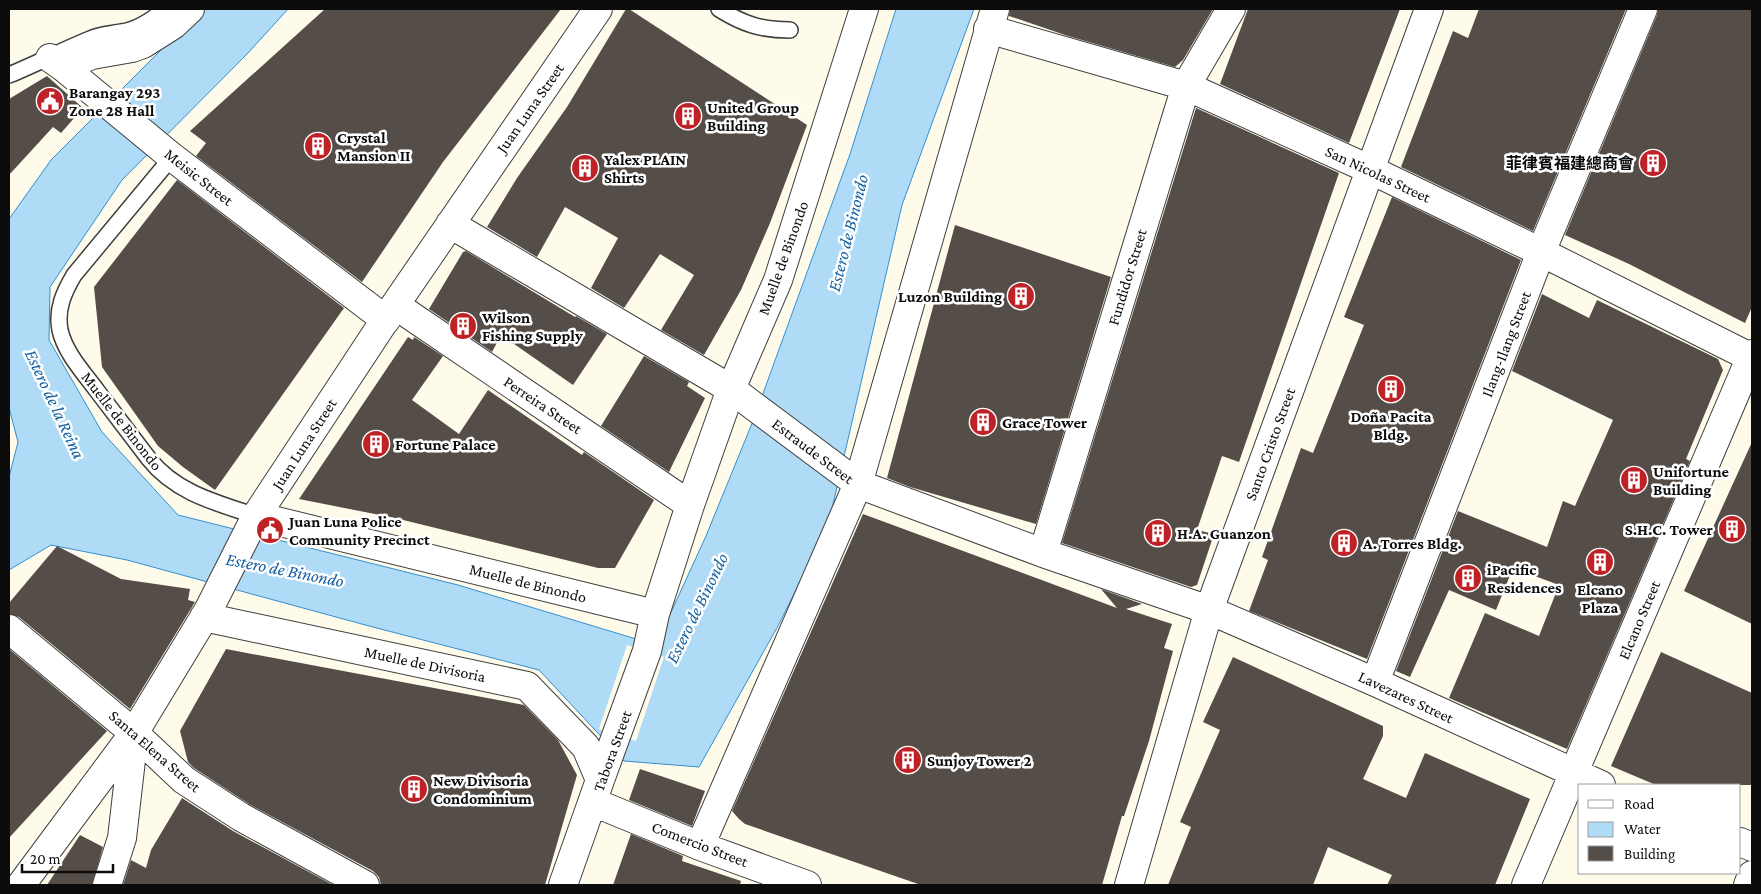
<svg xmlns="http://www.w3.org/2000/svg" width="1761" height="894" font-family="'Crimson Pro','Noto Sans SC',serif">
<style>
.water{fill:#afdbf7;stroke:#348fd0}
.pier{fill:#fffbeb}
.building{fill:#554d48}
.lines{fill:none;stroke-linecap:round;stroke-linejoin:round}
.lane-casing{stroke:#3f3f3f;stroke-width:18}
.street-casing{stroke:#3f3f3f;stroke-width:30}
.lane{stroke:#fff;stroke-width:15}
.street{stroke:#fff;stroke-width:28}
.labels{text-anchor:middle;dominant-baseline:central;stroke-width:5;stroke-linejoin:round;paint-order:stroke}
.poi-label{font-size:16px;font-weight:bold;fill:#0c0c0c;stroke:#fff;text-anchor:start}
.street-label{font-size:16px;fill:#0c0c0c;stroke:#fff}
.water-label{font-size:18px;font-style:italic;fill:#1360a0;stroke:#fff}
</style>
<rect width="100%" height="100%" fill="#fffbeb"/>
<path class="water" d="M 202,9 L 288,9 L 248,53 L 122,180 L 50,287 L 49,340 L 102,432 L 178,515 L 458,585 L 656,645 L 706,536 L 753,421 L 850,154 L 896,9 L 974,9 L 902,205 L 828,526 L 778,626 L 699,767 L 624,761 L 539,670 L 369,626 L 127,560 L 51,545 L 9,570 L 9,477 L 18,442 L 9,408 L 9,219 L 51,160 Z"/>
<path class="pier" d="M 627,645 L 664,657 L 636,741 L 599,729 Z"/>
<path class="building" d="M 325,9 L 561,9 L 443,162 L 362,282 L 196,156 L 206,143 L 190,131 Z
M 626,9 L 629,9 L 807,125 L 770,223 L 741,290 L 704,355 L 661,330 L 694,275 L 660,254 L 624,308 L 591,288 L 618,238 L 565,207 L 537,257 L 487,227 L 517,178 L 567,107 Z
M 1010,9 L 1213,9 L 1183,60 L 1175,67 L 1068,36 L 1009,16 Z
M 1248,9 L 1400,9 L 1349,143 L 1220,84 Z
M 1479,9 L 1626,9 L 1533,231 L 1401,167 L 1453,31 L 1468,38 Z
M 1658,9 L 1752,9 L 1752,307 L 1745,323 L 1629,264 L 1565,235 L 1657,15 Z
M 47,76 L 83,108 L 61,133 L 53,127 L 9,175 L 9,99 Z
M 1196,108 L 1339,173 L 1239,462 L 1222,456 L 1197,530 L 1214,534 L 1197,585 L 1191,587 L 1062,543 Z
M 177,180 L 344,308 L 215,490 L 183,467 L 158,446 L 102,367 L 94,287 Z
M 1392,197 L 1521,260 L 1367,659 L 1249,611 L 1268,560 L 1262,557 L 1301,448 L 1313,453 L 1364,325 L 1344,317 Z
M 955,225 L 1111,277 L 1036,524 L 910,487 L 887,478 Z
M 466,251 L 575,317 L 576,316 L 607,334 L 573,385 L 501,335 L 492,352 L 429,309 L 463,252 Z
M 1542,294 L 1589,318 L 1597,300 L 1718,359 L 1723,370 L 1686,459 L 1690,461 L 1567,749 L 1449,698 L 1485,613 L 1539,636 L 1559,585 L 1513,568 L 1496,610 L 1449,590 L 1410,677 L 1396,671 L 1458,511 L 1547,547 L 1563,501 L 1575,506 L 1613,420 L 1512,371 Z
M 408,337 L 413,340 L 414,337 L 443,356 L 412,400 L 459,434 L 488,390 L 582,455 L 584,452 L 654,500 L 615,568 L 598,568 L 395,518 L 299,499 Z
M 644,356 L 689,382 L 687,386 L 705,398 L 669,472 L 601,426 Z
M 1752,442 L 1752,624 L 1684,591 Z
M 863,514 L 1117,608 L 1101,589 L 1142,604 L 1126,609 L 1172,624 L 1164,648 L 1173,651 L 1149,741 L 1124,816 L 1122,816 L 1102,885 L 921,885 L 745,824 L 739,819 L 732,811 Z
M 57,546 L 121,579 L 190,589 L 188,600 L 195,602 L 130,709 L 19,617 L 9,614 L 9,603 Z
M 9,649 L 107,731 L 9,838 Z
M 226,649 L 524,705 L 558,740 L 577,775 L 545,885 L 381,885 L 379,877 L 373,871 L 249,804 L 194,768 L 188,762 L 180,731 Z
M 1661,652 L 1752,693 L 1752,785 L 1656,785 L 1611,766 Z
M 1233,657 L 1383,726 L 1383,736 L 1363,779 L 1406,798 L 1425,753 L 1530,799 L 1495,885 L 1387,885 L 1392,875 L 1328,847 L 1313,885 L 1168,885 L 1191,827 L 1180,822 L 1220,730 L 1203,722 Z
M 640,769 L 705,791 L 692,826 L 629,800 Z
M 182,798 L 233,831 L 333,885 L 123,885 L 131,860 L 146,868 L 151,850 Z
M 631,834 L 683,856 L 682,861 L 741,881 L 740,885 L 613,885 Z
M 80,835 L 103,847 L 92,885 L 47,885 Z"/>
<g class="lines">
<g class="lane-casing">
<path id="lane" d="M 719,9 C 743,24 761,30 790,30
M 9,75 C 36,64 63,50 90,39 C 100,34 110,34 121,32 C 137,30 152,20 165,9
M 172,157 L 74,275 C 64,292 56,309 60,330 C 65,353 84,373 98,392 C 115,414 132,437 149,459 C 176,493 217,503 256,516"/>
</g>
<g class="street-casing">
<path id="street" d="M 988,29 L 1186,86 L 1371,170 L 1541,252 L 1752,358
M 50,58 L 63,67 L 172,157 L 386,320
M 63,67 L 92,55 L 132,48 L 143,44 L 173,25 L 190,9
M 450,224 L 731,389 L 858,484 L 1043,553 L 1209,610 L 1375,682 L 1601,785
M 395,305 L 690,505
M 256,516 L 655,614
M 1043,553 L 1186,86 L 1231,9
M 204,617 L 527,686 L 586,747 L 600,780
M 9,629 L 134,733 L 184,780 L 241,817 L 365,885
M 1375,682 L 1541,252 L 1643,9
M 593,802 L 700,846 L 807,885
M 1740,842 L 1752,847
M 700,846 L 858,484 L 995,9
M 21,885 L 134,733 L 208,611 L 256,516 L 395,305 L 598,9
M 107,885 L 122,838 L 134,734
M 563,885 L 600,780 L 647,651 L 655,614 L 690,505 L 731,389 L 778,280 L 864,9
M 1129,885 L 1209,610 L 1429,9
M 1526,885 L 1752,354
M 1748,885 L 1752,875"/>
</g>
<use href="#lane" class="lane"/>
<use href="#street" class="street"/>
</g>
<defs>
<g id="civic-disc" transform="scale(1.4375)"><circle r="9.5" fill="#be2226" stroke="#fff"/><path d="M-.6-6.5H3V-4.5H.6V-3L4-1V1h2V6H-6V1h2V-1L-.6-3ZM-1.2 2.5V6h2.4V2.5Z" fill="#fff"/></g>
<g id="building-disc" transform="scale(1.4375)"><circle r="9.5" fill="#be2226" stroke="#fff"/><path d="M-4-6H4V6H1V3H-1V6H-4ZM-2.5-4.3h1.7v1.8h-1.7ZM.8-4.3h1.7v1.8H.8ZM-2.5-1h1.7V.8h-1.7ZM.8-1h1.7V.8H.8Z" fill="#fff"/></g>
</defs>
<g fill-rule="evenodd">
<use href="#civic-disc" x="50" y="101"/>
<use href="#building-disc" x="688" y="116"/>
<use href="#building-disc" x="318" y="146"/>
<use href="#building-disc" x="1653" y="163"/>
<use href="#building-disc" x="585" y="168"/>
<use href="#building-disc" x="1021" y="296"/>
<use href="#building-disc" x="463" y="326"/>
<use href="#building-disc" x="1391" y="389"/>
<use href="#building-disc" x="983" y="422"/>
<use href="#building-disc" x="376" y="444"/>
<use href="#building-disc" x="1634" y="480"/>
<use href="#building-disc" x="1732" y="529"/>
<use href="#civic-disc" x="270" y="530"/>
<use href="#building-disc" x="1158" y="533"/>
<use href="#building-disc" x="1344" y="543"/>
<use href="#building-disc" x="1600" y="562"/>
<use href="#building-disc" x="1468" y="578"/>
<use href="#building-disc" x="908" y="760"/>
<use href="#building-disc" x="414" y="789"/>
</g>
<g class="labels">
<g class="poi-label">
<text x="69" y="92">Barangay 293<tspan x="69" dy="18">Zone 28 Hall</tspan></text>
<text x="707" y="107">United Group<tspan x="707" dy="18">Building</tspan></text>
<text x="337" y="137">Crystal<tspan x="337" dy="18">Mansion II</tspan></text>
<text x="604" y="159">Yalex PLAIN<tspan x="604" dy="18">Shirts</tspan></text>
<text x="1634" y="163" text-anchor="end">菲律賓福建總商會</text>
<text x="1002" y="296" text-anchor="end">Luzon Building</text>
<text x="482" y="317">Wilson<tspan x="482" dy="18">Fishing Supply</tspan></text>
<text x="1391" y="416" text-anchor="middle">Doña Pacita<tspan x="1391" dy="18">Bldg.</tspan></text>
<text x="1002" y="422">Grace Tower</text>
<text x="395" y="444">Fortune Palace</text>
<text x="1653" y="471">Unifortune<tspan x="1653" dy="18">Building</tspan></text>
<text x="289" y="521">Juan Luna Police<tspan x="289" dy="18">Community Precinct</tspan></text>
<text x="1713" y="529" text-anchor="end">S.H.C. Tower</text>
<text x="1177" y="533">H.A. Guanzon</text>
<text x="1363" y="543">A. Torres Bldg.</text>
<text x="1487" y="569">iPacific<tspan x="1487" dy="18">Residences</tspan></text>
<text x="1600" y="589" text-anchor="middle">Elcano<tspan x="1600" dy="18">Plaza</tspan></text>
<text x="927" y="760">Sunjoy Tower 2</text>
<text x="433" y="780">New Divisoria<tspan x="433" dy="18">Condominium</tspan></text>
</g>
<g class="street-label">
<text transform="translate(530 108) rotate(-55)">Juan Luna Street</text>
<text transform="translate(1378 174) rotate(25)">San Nicolas Street</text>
<text transform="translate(199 177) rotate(38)">Meisic Street</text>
<text transform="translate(783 258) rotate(-70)">Muelle de Binondo</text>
<text transform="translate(1127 277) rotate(-73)">Fundidor Street</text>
<text transform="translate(1506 344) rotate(-69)">Ilang-Ilang Street</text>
<text transform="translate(543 405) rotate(34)">Perreira Street</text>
<text transform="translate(122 421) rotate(52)">Muelle de Binondo</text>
<text transform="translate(304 444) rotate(-57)">Juan Luna Street</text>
<text transform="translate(1270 444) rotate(-70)">Santo Cristo Street</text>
<text transform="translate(813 451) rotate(37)">Estraude Street</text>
<text transform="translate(528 583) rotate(14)">Muelle de Binondo</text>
<text transform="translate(1639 620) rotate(-67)">Elcano Street</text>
<text transform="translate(425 664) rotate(12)">Muelle de Divisoria</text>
<text transform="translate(1406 697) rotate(25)">Lavezares Street</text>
<text transform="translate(155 751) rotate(41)">Santa Elena Street</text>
<text transform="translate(612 751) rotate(-70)">Tabora Street</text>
<text transform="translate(700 844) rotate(21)">Comercio Street</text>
</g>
<g class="water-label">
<text transform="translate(848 233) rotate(-76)">Estero de Binondo</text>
<text transform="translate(55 404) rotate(65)">Estero de la Reina</text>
<text transform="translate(285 570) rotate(11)">Estero de Binondo</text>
<text transform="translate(697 608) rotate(-64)">Estero de Binondo</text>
</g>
</g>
<rect width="1761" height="894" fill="none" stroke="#0c0c0c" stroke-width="20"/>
<rect x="1578" y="784" width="162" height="90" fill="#ffffff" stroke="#9e9e9e"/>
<rect x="1588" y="800" width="25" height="8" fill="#ffffff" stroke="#9e9e9e"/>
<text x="1624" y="809" font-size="15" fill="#0c0c0c">Road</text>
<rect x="1588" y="822" width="25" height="15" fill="#afdbf7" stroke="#9e9e9e"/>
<text x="1624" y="834" font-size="15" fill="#0c0c0c">Water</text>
<rect x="1588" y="846" width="25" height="15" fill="#554d48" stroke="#9e9e9e"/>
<text x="1624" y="859" font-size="15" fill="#0c0c0c">Building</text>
<path d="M22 864v8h91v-8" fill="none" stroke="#0c0c0c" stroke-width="2.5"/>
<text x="30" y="864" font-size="15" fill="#0c0c0c" stroke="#ffffff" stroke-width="4" paint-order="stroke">20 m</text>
</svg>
